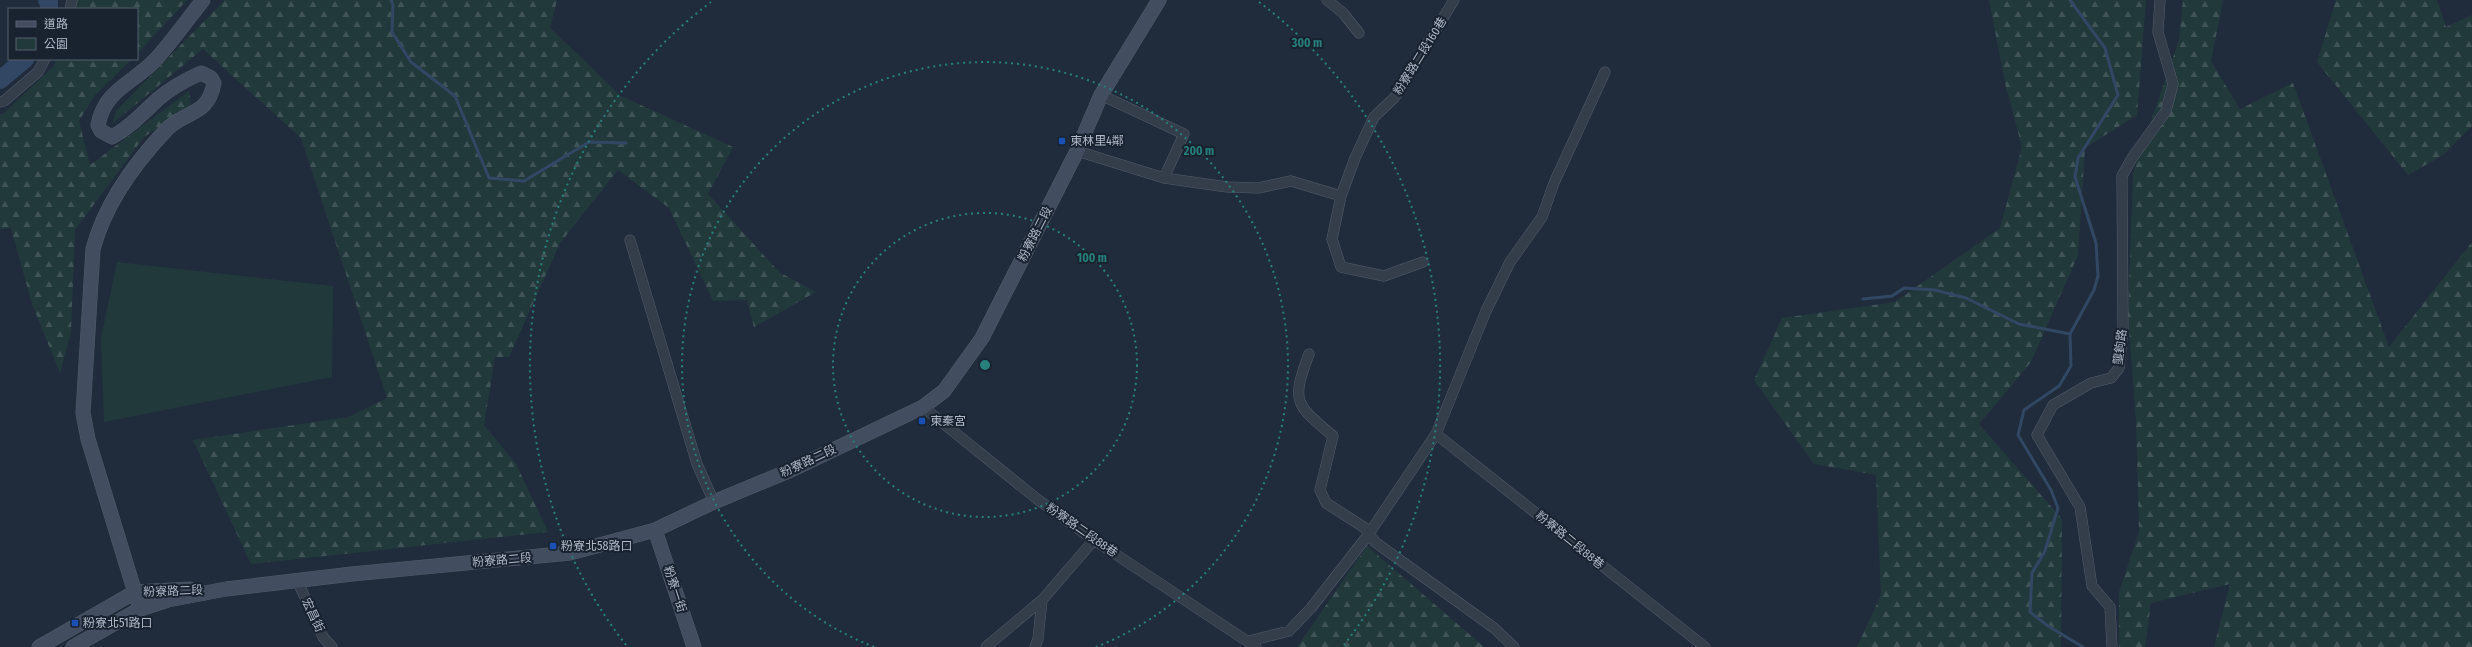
<svg xmlns="http://www.w3.org/2000/svg" width="2472" height="647" font-family="'Fira Sans Condensed','Noto Sans TC',sans-serif">
<style>
.green{fill:#22393c}
.forest{fill:url(#forest-firs)}
.lines{fill:none;stroke-linecap:round;stroke-linejoin:round}
.stream{stroke:#324764;stroke-width:3}
.river{stroke:#324764;stroke-width:18}
.street-casing{stroke:#525c69;stroke-width:11}
.secondary-casing{stroke:#525c69;stroke-width:15}
.street{stroke:#343e4b;stroke-width:10}
.secondary{stroke:#424d5f;stroke-width:14}
.ring{fill:none;stroke:#27807c;stroke-width:2;stroke-dasharray:2 4}
.transit-dot{fill:#1a4fb4;stroke:#192330;stroke-width:1.5}
.labels{text-anchor:middle;dominant-baseline:central;stroke-width:4;stroke-linejoin:round;paint-order:stroke}
.street-label{font-size:12px;fill:#afb9c8;stroke:#192330}
.poi-label{font-size:12px;fill:#afb9c8;stroke:#192330;text-anchor:start}
.centre{fill:#27807c;stroke:#192330;stroke-width:2}
.ring-label{font-size:12px;text-anchor:middle;font-weight:bold;fill:#27807c;stroke:#192330;stroke-width:4;stroke-linejoin:round;paint-order:stroke}
</style>
<defs>
<pattern id="forest-firs" width="22" height="20" patternUnits="userSpaceOnUse"><rect width="22" height="20" fill="#22393c"/><path d="M5 1l3.5 6h-7zM16 11l3.5 6h-7z" fill="#405457"/></pattern>
</defs>
<rect width="100%" height="100%" fill="#202c3b"/>
<path class="green" d="M 117,262 L 333,286 L 332,377 L 104,422 L 101,338 Z"/>
<path class="forest" d="M 77,0 L 187,0 L 137,54 L 137,9 L 74,9 Z
M 225,0 L 557,0 L 550,28 L 621,96 L 733,147 L 708,194 L 779,272 L 816,292 L 754,327 L 747,300 L 713,301 L 669,208 L 618,170 L 560,243 L 509,357 L 495,357 L 484,425 L 516,464 L 548,532 L 251,564 L 193,440 L 348,417 L 387,398 L 301,138 L 203,49 L 113,123 L 116,111 Z
M 1989,0 L 2146,0 L 2137,115 L 2085,148 L 2078,255 L 2031,362 L 1979,424 L 2062,519 L 2061,647 L 1857,647 L 1881,595 L 1876,475 L 1814,464 L 1754,380 L 1782,318 L 1895,302 L 2000,228 L 2022,147 L 2005,83 Z
M 2183,0 L 2223,0 L 2211,61 L 2240,109 L 2293,83 L 2389,347 L 2472,242 L 2472,647 L 2214,647 L 2230,584 L 2151,603 L 2145,647 L 2119,647 L 2119,592 L 2139,532 L 2136,420 L 2128,316 L 2133,173 L 2179,40 Z
M 2336,0 L 2437,0 L 2446,27 L 2472,15 L 2472,126 L 2443,155 L 2408,175 L 2317,62 Z
M 56,59 L 132,59 L 95,95 L 79,121 L 90,165 L 189,91 L 191,105 L 144,137 L 75,230 L 71,332 L 60,373 L 32,304 L 11,228 L 0,229 L 0,114 L 4,113 L 54,66 Z
M 1367,546 L 1484,647 L 1297,647 Z"/>
<g class="lines">
<path class="stream" d="M 391,0 L 393,5 L 392,32 L 411,62 L 455,96 L 489,178 L 524,181 L 589,142 L 626,143
M 2070,0 L 2105,48 L 2118,95 L 2078,158 L 2075,177 L 2096,243 L 2098,276 L 2094,290 L 2070,334 L 2071,366 L 2059,386 L 2024,410 L 2018,435 L 2051,490 L 2058,508 L 2045,551 L 2032,573 L 2030,612 L 2048,626 L 2083,647
M 1863,299 L 1892,296 L 1904,288 L 1935,290 L 1966,298 L 2019,324 L 2070,334"/>
<path class="river" d="M 47,0 L 49,3 L 49,9
M 0,80 L 25,59"/>
<g class="street-casing">
<path id="street" d="M 1327,0 L 1343,13 L 1359,33
M 70,9 L 72,0
M 1101,95 L 1184,134 L 1164,178 L 1227,187 L 1258,188 L 1291,181 L 1341,196
M 0,102 L 4,101 L 38,72 L 45,59
M 1077,151 L 1164,178
M 630,240 L 697,464 L 714,502
M 1423,262 L 1384,276 L 1341,267 L 1332,239 L 1341,196 L 1355,158 L 1374,117 L 1395,97 L 1454,0
M 1309,354 C 1291,402 1295,404 1333,436 L 1320,490 L 1326,503 L 1365,528 L 1375,542 L 1494,628 L 1514,647
M 923,407 L 1037,499 L 1094,540 L 1256,647
M 1436,434 L 1705,647
M 297,580 L 323,637 L 332,647
M 1249,641 L 1289,631 L 1311,608 L 1368,535 L 1436,434 L 1486,311 L 1510,262 L 1542,217 L 1554,183 L 1605,72
M 986,647 L 1042,600 L 1094,540
M 1035,647 L 1038,639 L 1042,600
M 2112,647 L 2110,607 L 2092,586 L 2080,507 L 2037,435 L 2053,405 L 2091,383 L 2111,378 L 2119,368 L 2123,329 L 2122,176 L 2132,158 L 2166,111 L 2173,84 L 2158,32 L 2160,0"/>
</g>
<g class="secondary-casing">
<path id="secondary" d="M 655,530 L 694,647
M 140,609 L 88,439 L 83,413 L 93,249 C 105,204 134,164 166,130 C 185,110 208,117 214,83 L 211,78 L 201,73 C 185,80 171,88 158,99 C 143,113 130,127 112,137 L 101,131 L 98,125 C 105,88 135,83 157,58 C 173,40 188,19 203,0
M 39,647 L 135,592 L 190,589
M 73,647 L 140,609 L 168,600 L 226,589 L 352,574 L 570,553 L 655,530 L 714,502 L 791,470 L 923,407 L 944,391 L 982,338 L 1077,151 L 1101,95 L 1159,0"/>
</g>
<use href="#street" class="street"/>
<use href="#secondary" class="secondary"/>
</g>
<g class="ring">
<circle cx="985" cy="365" r="152"/>
<path d="M874 647A303 303 0 1 1 1096 647"/>
<path d="M626 645A455 455 0 0 1 711 2M1259 2A455 455 0 0 1 1344 645"/>
</g>
<g class="transit-dot">
<rect x="1058" y="137" width="8" height="8" rx="2"/>
<rect x="918" y="417" width="8" height="8" rx="2"/>
<rect x="549" y="542" width="8" height="8" rx="2"/>
<rect x="71" y="619" width="8" height="8" rx="2"/>
</g>
<g class="labels">
<g class="street-label">
<text transform="translate(1420 56) rotate(-58)">粉寮路二段160巷</text>
<text transform="translate(1035 234) rotate(-63)">粉寮路二段</text>
<text transform="translate(2120 347) rotate(-83)">壟鉤路</text>
<text transform="translate(808 461) rotate(-25)">粉寮路二段</text>
<text transform="translate(1082 530) rotate(35)">粉寮路二段88巷</text>
<text transform="translate(1570 540) rotate(39)">粉寮路二段88巷</text>
<text transform="translate(502 560) rotate(-5)">粉寮路二段</text>
<text transform="translate(675 589) rotate(72)">粉寮一街</text>
<text transform="translate(173 591) rotate(-2)">粉寮路二段</text>
<text transform="translate(313 615) rotate(65)">宏昌街</text>
</g>
<g class="poi-label">
<text x="1070" y="141">東林里4鄰</text>
<text x="930" y="421">東秦宮</text>
<text x="561" y="546">粉寮北58路口</text>
<text x="83" y="623">粉寮北51路口</text>
</g>
</g>
<circle cx="985" cy="365" r="6" class="centre"/>
<g class="ring-label">
<text x="1307" y="47">300 m</text>
<text x="1199" y="155">200 m</text>
<text x="1092" y="262">100 m</text>
</g>
<rect x="8" y="8" width="130" height="52" fill="#192330" stroke="#555f6d"/>
<rect x="16" y="21" width="20" height="6" fill="#424d5f" stroke="#555f6d"/>
<text x="44" y="28" font-size="12" fill="#afb9c8">道路</text>
<rect x="16" y="38" width="20" height="12" fill="#22393c" stroke="#555f6d"/>
<text x="44" y="48" font-size="12" fill="#afb9c8">公園</text>
</svg>
